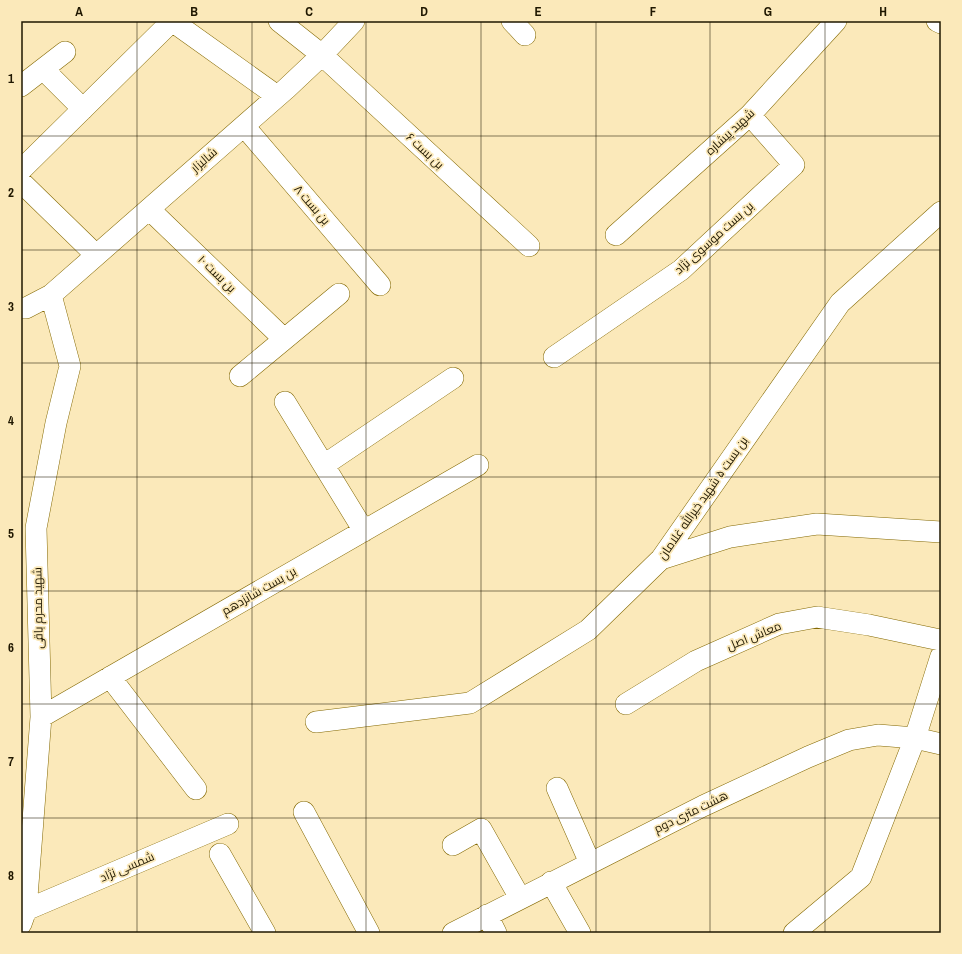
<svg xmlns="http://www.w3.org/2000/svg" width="962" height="954" font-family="'Archivo Narrow',Cairo,sans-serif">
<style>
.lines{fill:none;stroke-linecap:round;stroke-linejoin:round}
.minor-casing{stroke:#846903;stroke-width:22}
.minor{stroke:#fff;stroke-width:21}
.grid{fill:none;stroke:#1f1700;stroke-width:1;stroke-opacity:0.55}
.labels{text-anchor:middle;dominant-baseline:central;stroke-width:3.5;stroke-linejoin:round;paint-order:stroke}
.street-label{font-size:12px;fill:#1f1700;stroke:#fbe9ba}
.neatline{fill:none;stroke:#1f1700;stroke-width:1.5}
.grid-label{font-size:13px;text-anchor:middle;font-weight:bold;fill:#1f1700}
</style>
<rect width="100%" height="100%" fill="#fbe9ba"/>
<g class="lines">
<g class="minor-casing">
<path id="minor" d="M 172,21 L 277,96
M 279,21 L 322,55 L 529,246
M 512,21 L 525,35
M 937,21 L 941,23
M 43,69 L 83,109
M 21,86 L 65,52
M 244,126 L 380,285
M 21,170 L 172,21
M 21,182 L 96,255
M 149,209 L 284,339
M 616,235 L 750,115 L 836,21
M 21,308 L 26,308 L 51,295 L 287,88 L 322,55 L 354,21
M 554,357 L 681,270 L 794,165 L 750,115
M 240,376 L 339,294
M 285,402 L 364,531
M 324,465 L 453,378
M 661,559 L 730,537 L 817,524 L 941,532
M 110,677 L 196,789
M 626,704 L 696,661 L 779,624 L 817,617 L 869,625 L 940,640 L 941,642
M 41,717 L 478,465
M 316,722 L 470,703 L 588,630 L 661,559 L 840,303 L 941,212
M 557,788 L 590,863
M 304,812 L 369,933
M 453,845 L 481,829 L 520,898
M 220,854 L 265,933
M 551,882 L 580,933
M 26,910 L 228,824
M 487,915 L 496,933
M 21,924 L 26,910 L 41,717 L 36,528 L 56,423 L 70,366 L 51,295
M 453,933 L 703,806 L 808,757 L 849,740 L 878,735 L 915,738 L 941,744
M 794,933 L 861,877 L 915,738 L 941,656"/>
</g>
<use href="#minor" class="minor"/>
</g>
<path class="grid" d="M 137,21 L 137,933M 252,21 L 252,933M 366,21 L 366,933M 481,21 L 481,933M 596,21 L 596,933M 710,21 L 710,933M 825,21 L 825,933M 21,136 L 941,136M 21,250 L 941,250M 21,363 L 941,363M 21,477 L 941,477M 21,591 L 941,591M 21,704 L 941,704M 21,818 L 941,818"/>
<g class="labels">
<g class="street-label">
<text transform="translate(730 132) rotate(-43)">شهید پیشاره</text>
<text transform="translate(425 151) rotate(43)">بن بست ۶</text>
<text transform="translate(204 160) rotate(-41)">شالیزار</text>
<text transform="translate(312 205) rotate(49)">بن بست ۸</text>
<text transform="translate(714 238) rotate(-42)">بن بست موسوی نژاد</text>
<text transform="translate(217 274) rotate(44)">بن بست ۱۰</text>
<text transform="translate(703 498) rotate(-55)">بن بست ۵ شهید خیرالله غلامان</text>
<text transform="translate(259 591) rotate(-30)">بن بست شانزدهم</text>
<text transform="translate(38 608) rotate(-91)">شهید محرم باقی</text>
<text transform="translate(754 636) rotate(-22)">معاش اصل</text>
<text transform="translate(691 812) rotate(-26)">هشت متری دوم</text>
<text transform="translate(127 867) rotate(-23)">شمسی نژاد</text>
</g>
</g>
<rect width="962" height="954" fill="none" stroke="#fbe9ba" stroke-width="44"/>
<rect x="22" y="22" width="918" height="910" class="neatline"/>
<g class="grid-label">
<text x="79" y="16">A</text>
<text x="194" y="16">B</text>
<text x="309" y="16">C</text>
<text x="424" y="16">D</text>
<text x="538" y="16">E</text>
<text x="653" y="16">F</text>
<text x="768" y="16">G</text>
<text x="883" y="16">H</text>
<text x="11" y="83">1</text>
<text x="11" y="197">2</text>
<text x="11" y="311">3</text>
<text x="11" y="425">4</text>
<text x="11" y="538">5</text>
<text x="11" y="652">6</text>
<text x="11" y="766">7</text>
<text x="11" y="880">8</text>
</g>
</svg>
